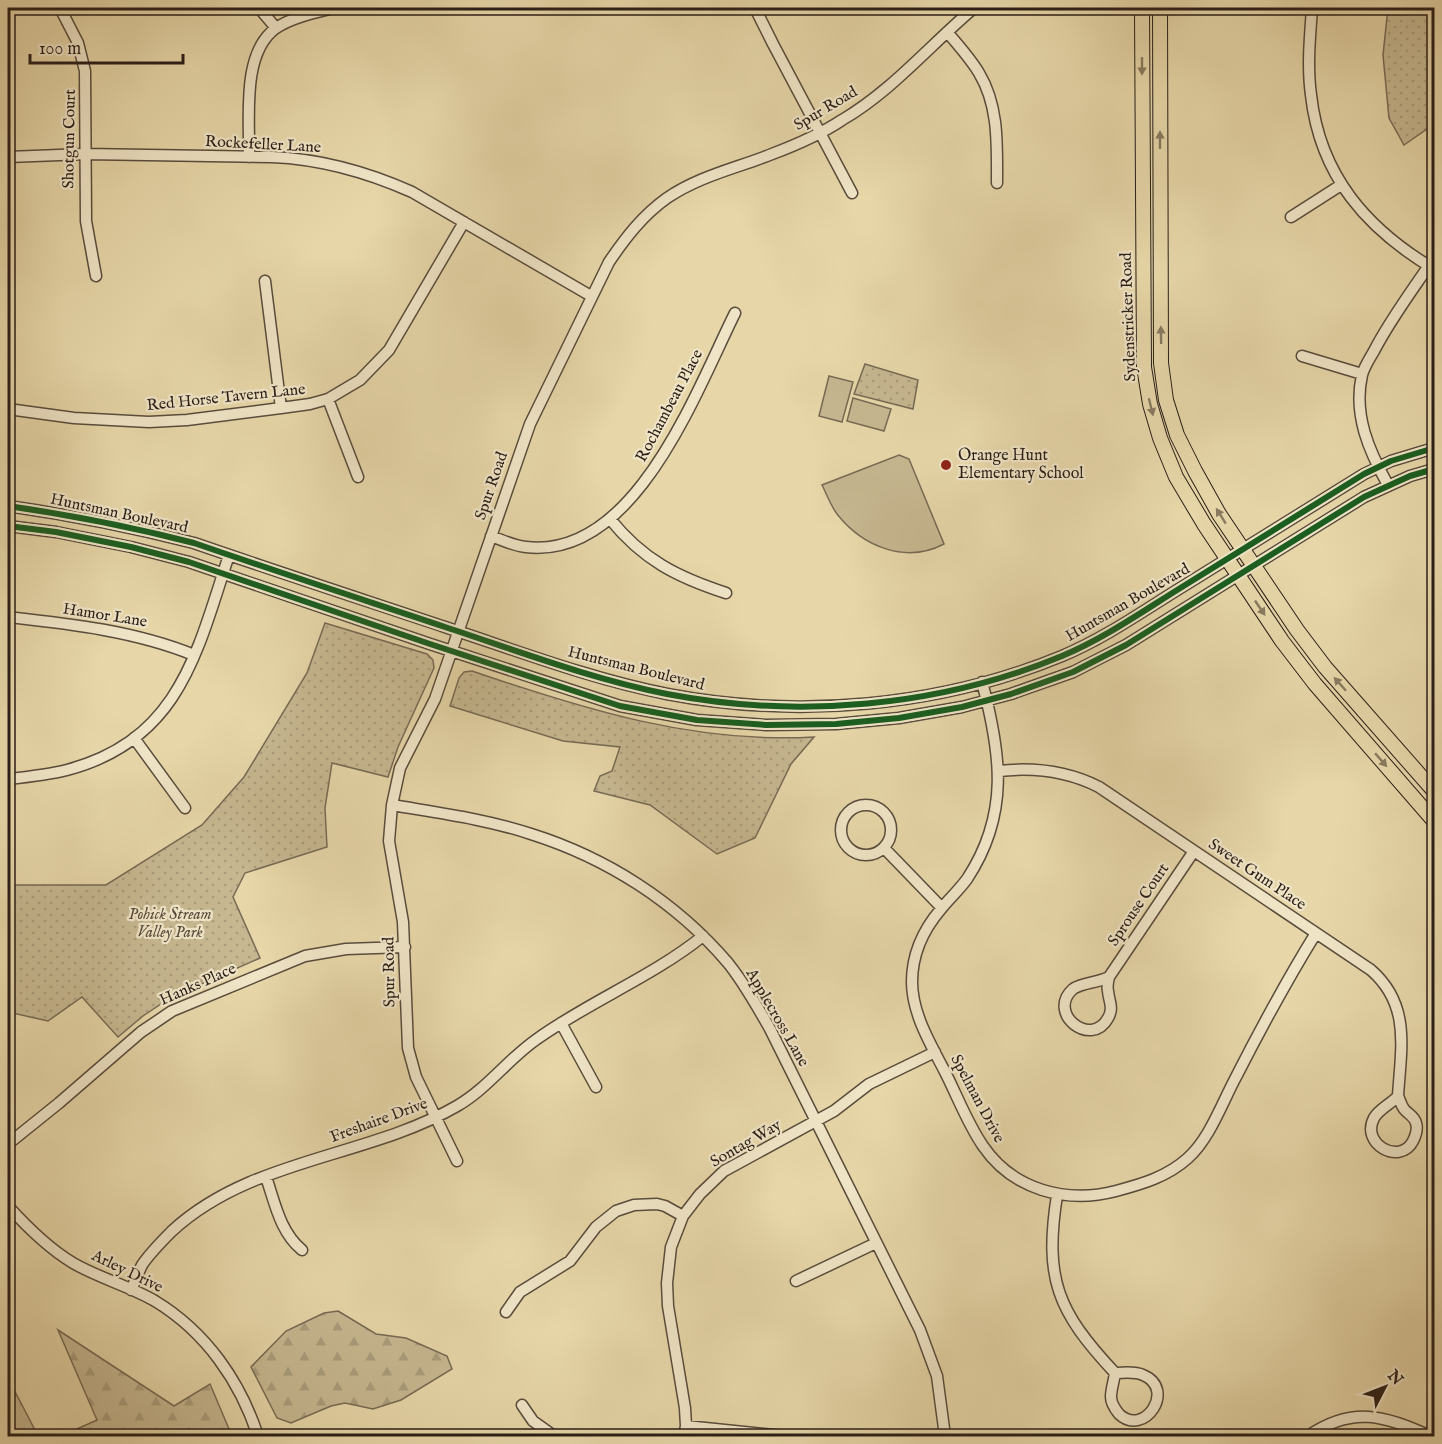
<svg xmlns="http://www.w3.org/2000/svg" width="1442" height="1444" font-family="'IM FELL English',serif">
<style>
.forest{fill:url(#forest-firs);stroke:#786a54;stroke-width:1.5}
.park{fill:url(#park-dots);stroke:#786a54;stroke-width:1.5}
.pitch{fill:#c6b790;stroke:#786a54;stroke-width:1.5}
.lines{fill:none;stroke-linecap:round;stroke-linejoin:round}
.minor-casing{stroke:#594c3c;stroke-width:13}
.major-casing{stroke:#2a1e18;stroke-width:16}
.minor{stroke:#efe4c6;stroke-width:10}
.major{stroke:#e6d6a8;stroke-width:14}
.cycleway-casing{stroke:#efe4c6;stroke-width:10}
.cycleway{stroke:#1b5e20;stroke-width:6}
.oneway{fill:#887a60}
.poi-dot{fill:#8f2418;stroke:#efe4c6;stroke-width:2}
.labels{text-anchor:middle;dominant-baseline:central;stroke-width:4.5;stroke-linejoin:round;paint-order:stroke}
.street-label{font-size:16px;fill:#2a1e18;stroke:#efe4c6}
.poi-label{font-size:16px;fill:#2a1e18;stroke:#efe4c6;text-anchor:start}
.park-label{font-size:16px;font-style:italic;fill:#594c3c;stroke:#efe4c6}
</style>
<defs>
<pattern id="forest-firs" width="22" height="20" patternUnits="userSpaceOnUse" patternTransform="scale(1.5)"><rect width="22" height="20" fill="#c6b790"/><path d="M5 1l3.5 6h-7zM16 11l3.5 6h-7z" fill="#aa9d7b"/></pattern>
<pattern id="park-dots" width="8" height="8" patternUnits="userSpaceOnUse" patternTransform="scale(1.5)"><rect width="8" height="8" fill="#c6b790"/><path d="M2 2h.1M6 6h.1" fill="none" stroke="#aa9d7b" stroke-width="1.8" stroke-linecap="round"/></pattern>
</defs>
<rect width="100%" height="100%" fill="#e6d6a8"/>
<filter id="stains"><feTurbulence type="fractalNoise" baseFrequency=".00333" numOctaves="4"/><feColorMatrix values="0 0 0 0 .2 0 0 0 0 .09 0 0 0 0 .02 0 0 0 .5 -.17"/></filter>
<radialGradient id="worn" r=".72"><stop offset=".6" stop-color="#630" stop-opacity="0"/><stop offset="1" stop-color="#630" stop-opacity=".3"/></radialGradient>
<path class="forest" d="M 338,1311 L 376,1334 L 406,1338 L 447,1356 L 452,1369 L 401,1400 L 373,1409 L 345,1403 L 331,1406 L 291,1423 L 277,1418 L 251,1367 L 286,1331 L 324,1313 Z
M 58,1330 L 174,1406 L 210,1384 L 232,1436 L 61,1436 L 97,1420 Z
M 8,1378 L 38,1436 L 8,1436 Z"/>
<path class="park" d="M 1388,8 L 1434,8 L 1434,124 L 1404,145 L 1389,118 L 1383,55 Z
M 865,364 L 918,380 L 913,409 L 854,394 Z
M 325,623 L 427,654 L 433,660 L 434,668 L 398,747 L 388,777 L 332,763 L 325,808 L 327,847 L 245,873 L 233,897 L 260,958 L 170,998 L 143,1016 L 118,1037 L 82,997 L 48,1021 L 8,1012 L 8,885 L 106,885 L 202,825 L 244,777 L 307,673 Z
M 472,671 C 583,709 695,744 814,737 L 791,764 L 755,838 L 717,854 L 650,805 L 594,791 L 600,776 L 612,771 L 620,747 L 563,741 L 450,706 L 459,678 L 464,672 Z"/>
<path class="pitch" d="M 829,376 L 853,382 L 842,422 L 819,416 Z
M 853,398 L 891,409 L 884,431 L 847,421 Z
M 899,455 L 909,459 L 944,544 C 906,564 863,547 837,514 C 831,506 827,495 822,485 Z"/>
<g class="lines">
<g class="minor-casing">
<path id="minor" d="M 60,8 L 78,43 L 85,71 L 86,221 L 96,276
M 259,8 L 276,28
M 755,8 L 773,44 L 852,193
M 1312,8 C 1310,37 1307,66 1311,95 C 1320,176 1367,229 1434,269
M 947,32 C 958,45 970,58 979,73 C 999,106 997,145 997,183
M 8,157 L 85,154 L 272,157 C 322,159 367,172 412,192 L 591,296
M 249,157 C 250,119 241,53 276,28 C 293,17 314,13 334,8
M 1291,217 L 1341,185
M 265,281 L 281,408
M 1302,356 L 1362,374
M 328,399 L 358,477
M 8,409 L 74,418 L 149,422 L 187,420 L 281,408 L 310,404 L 328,399 L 360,380 L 389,350 L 464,222
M 1388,485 C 1369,451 1353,415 1362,375 C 1364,367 1370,358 1374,351 C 1391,318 1414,288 1434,258
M 8,506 C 71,515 132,527 194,543 C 278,572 361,599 445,627 C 518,651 591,679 667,694 C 798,719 939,707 1062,656 C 1105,638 1143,611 1182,587 C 1243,549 1303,512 1364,474 L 1391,461 L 1434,448
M 610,519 C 643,560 677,577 726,593
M 8,526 L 56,532 L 131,547 L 189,562 L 430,644 L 620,706 L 697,720 L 766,725 L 836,724 L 899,718 L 962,707 L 1011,694 L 1073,672 L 1126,645 L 1364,497 L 1410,476 L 1434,469
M 491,536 C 502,540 514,546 526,547 C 635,560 696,391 735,313
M 8,617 C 71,624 135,631 194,655
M 982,682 C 1001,753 1010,814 967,879 C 959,890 949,899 941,909 C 923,930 912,954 912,982 C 912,1013 930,1043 944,1070 C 957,1095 967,1123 983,1146 C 1013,1190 1066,1204 1116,1191 C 1142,1184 1167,1177 1188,1158 C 1210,1138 1222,1103 1236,1077 C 1261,1028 1287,980 1316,933
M 134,738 L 185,808
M 999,771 C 1034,767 1067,771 1099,787 L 1371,970 C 1411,1005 1401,1048 1398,1096 C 1391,1104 1379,1109 1374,1118 C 1360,1144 1400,1166 1413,1141 C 1416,1135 1418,1129 1416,1123 C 1414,1116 1408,1114 1404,1109 C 1401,1105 1400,1100 1398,1096
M 8,779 C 27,777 47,775 67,770 C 180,740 197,652 229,555
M 392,805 C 439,813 486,819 531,834 C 607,858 676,902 728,963 C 744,983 757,1006 770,1029 L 920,1330 L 937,1376 L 945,1436
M841 830a25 25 0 1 1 50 0a25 25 0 1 1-50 0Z
M 884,848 L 942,908
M 1109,977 C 1108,981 1107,987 1108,991 C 1109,1002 1114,1008 1108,1018 C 1091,1049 1046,1013 1073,989 C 1083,982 1098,983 1109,977 Z
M 1109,977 L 1194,851
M 561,1023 L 596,1087
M 8,1144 L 59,1103 L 141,1032 L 172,1011 L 305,956 L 346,949 L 405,947
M 457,1161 L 416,1077 L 408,1048 L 403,922 L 389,841 L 392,805 L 400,768 L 435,699 L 530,424 L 609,262 C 626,237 643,215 667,198 C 699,176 737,168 772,154 C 796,145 821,134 842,120 C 892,91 931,44 974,8
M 266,1177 C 275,1203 280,1232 302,1250
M 1057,1195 C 1044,1279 1057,1311 1115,1373 C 1114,1381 1111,1389 1111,1397 C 1111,1403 1115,1409 1119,1414 C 1144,1438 1177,1389 1143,1375 C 1134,1371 1124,1373 1115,1373
M 8,1206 C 27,1227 48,1248 73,1263 C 99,1278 129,1286 155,1301 C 206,1332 240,1381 258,1436
M 796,1281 L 876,1243
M 131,1290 C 135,1282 138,1273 142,1265 C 150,1253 162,1241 172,1231 C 251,1158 367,1158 457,1106 C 488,1088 508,1059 537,1039 C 590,1001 652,977 703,936
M 506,1312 L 520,1292 L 570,1261 L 596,1227 L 616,1211 L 634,1205 L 657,1204 L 665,1206 L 683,1216
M 522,1405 L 533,1421 L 554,1436
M 686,1426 L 784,1436
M 684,1436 L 686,1426 L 685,1408 L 668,1306 L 667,1283 L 671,1247 L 683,1216 L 700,1194 L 724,1171 L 834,1111 L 869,1084 L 935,1052
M 1308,1436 C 1352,1406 1384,1415 1430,1436"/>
</g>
<g class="major-casing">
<path id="major" d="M 1142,8 L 1144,367 L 1150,404 L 1160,438 L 1176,477 L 1204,524 L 1282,641 L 1315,684 L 1434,821
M 1160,8 L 1161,363 L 1166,400 L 1177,435 L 1195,471 L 1219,514 L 1297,630 L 1325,667 L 1434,791"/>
</g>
<use href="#minor" class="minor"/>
<use href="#major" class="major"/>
<g class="cycleway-casing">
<path id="cycleway" d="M 8,506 C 71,515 132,527 194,543 C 278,572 361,599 445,627 C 518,651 591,679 667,694 C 798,719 939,707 1062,656 C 1105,638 1143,611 1182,587 C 1243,549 1303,512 1364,474 L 1391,461 L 1434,448
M 8,526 L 56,532 L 131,547 L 189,562 L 430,644 L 620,706 L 697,720 L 766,725 L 836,724 L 899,718 L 962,707 L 1011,694 L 1073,672 L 1126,645 L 1364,497 L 1410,476 L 1434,469"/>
</g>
<use href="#cycleway" class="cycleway"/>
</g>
<defs><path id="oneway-solid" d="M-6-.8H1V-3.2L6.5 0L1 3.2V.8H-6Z" transform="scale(1.5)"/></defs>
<g class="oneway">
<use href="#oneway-solid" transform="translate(1142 66) rotate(90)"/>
<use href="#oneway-solid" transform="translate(1160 140) rotate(-90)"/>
<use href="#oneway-solid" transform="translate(1161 335) rotate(-91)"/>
<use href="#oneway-solid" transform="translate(1151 407) rotate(76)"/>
<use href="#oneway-solid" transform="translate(1221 516) rotate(-122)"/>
<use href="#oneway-solid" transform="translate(1260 608) rotate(56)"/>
<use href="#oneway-solid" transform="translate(1340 684) rotate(-132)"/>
<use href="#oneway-solid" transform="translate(1381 760) rotate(49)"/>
</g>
<circle class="poi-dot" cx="946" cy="465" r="6"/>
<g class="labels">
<g class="street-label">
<text transform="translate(826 109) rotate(-31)">Spur Road</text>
<text transform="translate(70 139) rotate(-89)">Shotgun Court</text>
<text transform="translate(263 145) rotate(3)">Rockefeller Lane</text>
<text transform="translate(1129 317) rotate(-92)">Sydenstricker Road</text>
<text transform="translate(226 398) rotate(-6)">Red Horse Tavern Lane</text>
<text transform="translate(670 406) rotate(-62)">Rochambeau Place</text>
<text transform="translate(492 486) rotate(-71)">Spur Road</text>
<text transform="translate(119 514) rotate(12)">Huntsman Boulevard</text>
<text transform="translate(1128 603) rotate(-30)">Huntsman Boulevard</text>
<text transform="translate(105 616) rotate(9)">Hamor Lane</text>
<text transform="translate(636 669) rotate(14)">Huntsman Boulevard</text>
<text transform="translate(1257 875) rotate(34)">Sweet Gum Place</text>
<text transform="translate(1139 905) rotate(-56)">Sprouse Court</text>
<text transform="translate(390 972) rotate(-91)">Spur Road</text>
<text transform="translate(198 985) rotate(-24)">Hanks Place</text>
<text transform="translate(777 1018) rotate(60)">Applecross Lane</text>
<text transform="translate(977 1099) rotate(62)">Spelman Drive</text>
<text transform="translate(379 1121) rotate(-20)">Freshaire Drive</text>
<text transform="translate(746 1144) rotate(-30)">Sontag Way</text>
<text transform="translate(127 1272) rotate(26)">Arley Drive</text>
</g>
<g class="poi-label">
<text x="958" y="456">Orange Hunt<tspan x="958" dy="18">Elementary School</tspan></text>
</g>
<g class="park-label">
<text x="170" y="915">Pohick Stream<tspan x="170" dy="18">Valley Park</tspan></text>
</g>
</g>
<rect width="1442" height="1444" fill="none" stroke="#e6d6a8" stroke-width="30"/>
<rect x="9" y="9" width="1424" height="1426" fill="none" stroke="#2a1e18" stroke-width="3"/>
<rect x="15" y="15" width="1412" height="1414" fill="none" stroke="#2a1e18" stroke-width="1.5"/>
<g transform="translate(1385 1387) rotate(48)" stroke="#efe4c6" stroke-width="4.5" paint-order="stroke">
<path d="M0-4.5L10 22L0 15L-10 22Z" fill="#2a1e18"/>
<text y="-9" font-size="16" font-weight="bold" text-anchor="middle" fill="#2a1e18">N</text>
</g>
<path d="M30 54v9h153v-9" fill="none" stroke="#2a1e18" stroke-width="3"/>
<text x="39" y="54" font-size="18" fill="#2a1e18" stroke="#efe4c6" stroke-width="4.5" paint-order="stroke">100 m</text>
<rect width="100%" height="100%" filter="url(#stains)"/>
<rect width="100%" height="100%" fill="url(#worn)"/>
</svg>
